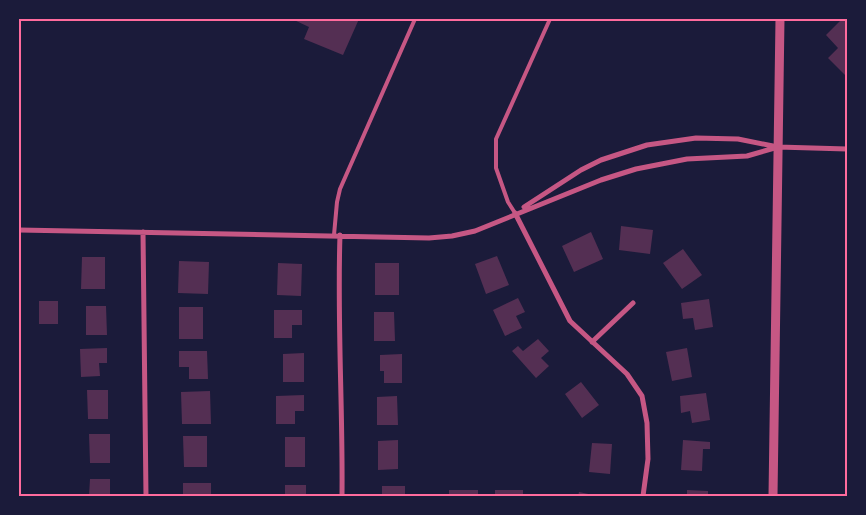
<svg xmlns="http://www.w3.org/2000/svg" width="866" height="515" font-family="'Libre Baskerville',serif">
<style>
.building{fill:#542f53}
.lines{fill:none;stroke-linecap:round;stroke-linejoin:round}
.service{stroke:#c65784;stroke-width:4}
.minor{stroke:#c65784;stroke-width:5}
.tertiary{stroke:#c65784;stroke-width:9}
.neatline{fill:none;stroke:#ff6b9d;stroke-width:2}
</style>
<rect width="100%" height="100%" fill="#1b1b3a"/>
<path class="building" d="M 292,19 L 359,19 L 343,55 L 304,39 L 309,27 Z
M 842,19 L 847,19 L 847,77 L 828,58 L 838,48 L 826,35 Z
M 621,226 L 653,230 L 650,254 L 619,250 Z
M 591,232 L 603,259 L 574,272 L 562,246 Z
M 683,249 L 702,275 L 682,289 L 663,263 Z
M 497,256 L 509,285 L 486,294 L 475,264 Z
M 82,257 L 105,257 L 105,289 L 81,289 Z
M 179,261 L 209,262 L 208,294 L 178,293 Z
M 278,263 L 302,264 L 301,296 L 277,295 Z
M 375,263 L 399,263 L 399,295 L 375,295 Z
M 518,298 L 525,312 L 516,316 L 522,328 L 505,336 L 493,310 Z
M 709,299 L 713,327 L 695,330 L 693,318 L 683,319 L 681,303 Z
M 39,301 L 58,301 L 58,324 L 39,324 Z
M 86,306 L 106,306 L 107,335 L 86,335 Z
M 179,307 L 203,307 L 203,339 L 179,339 Z
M 274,310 L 302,310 L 302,325 L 292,325 L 292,338 L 274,338 Z
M 374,312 L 394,312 L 395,341 L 374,341 Z
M 538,339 L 549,351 L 541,358 L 549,366 L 536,378 L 512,351 L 518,346 L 523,351 Z
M 107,348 L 107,363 L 99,363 L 100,376 L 81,377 L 80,349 Z
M 687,348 L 692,377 L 672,381 L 666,352 Z
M 179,351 L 207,351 L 208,379 L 189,379 L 189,367 L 179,367 Z
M 304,353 L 304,382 L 283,382 L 283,354 Z
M 402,354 L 402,383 L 384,383 L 384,371 L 380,371 L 380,355 Z
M 581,382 L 599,405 L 582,418 L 565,394 Z
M 87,390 L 108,390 L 108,419 L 88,419 Z
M 210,391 L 211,424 L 182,424 L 181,392 Z
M 706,393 L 710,420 L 692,423 L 690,411 L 681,413 L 680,396 Z
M 304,395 L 304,411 L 295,411 L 295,424 L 276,424 L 276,396 Z
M 397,396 L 398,425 L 377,425 L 377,397 Z
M 89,434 L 110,434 L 110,463 L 90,463 Z
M 183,436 L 207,436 L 207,467 L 184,467 Z
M 285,437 L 305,437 L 305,467 L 285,467 Z
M 398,440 L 398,469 L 378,470 L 378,441 Z
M 683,440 L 710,442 L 710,449 L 703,449 L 702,471 L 681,470 Z
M 592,443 L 612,444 L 610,474 L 589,472 Z
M 90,479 L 110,479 L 110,496 L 89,496 Z
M 183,483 L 211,483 L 211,496 L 183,496 Z
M 285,485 L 306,485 L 306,496 L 285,496 Z
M 382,486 L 405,486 L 405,496 L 382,496 Z
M 449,490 L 478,490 L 478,496 L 449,496 Z
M 495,490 L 523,490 L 523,496 L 495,496 Z
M 687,490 L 708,491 L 708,496 L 687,496 Z
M 579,492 L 593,495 L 593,496 L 578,496 Z"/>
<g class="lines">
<path class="service" d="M 515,213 L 508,202 L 496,168 L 496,139 L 550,19
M 334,235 L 337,202 L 340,189 L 415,19"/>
<path class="minor" d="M 524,207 L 581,170 L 601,160 L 647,145 L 696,138 L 738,139 L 778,147 L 847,149
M 515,213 L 570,321 L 627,374 L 642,396 L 647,423 L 648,459 L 643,496
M 19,230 L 429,238 L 452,236 L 475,231 L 601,180 L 636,169 L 687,159 L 747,156 L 778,147
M 143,232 L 146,496
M 340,235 C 337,322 343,409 342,496
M 592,342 L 633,303"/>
<path class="tertiary" d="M 773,496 L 780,19"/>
</g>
<rect width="866" height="515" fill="none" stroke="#1b1b3a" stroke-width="40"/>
<rect x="20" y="20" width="826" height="475" class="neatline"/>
</svg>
